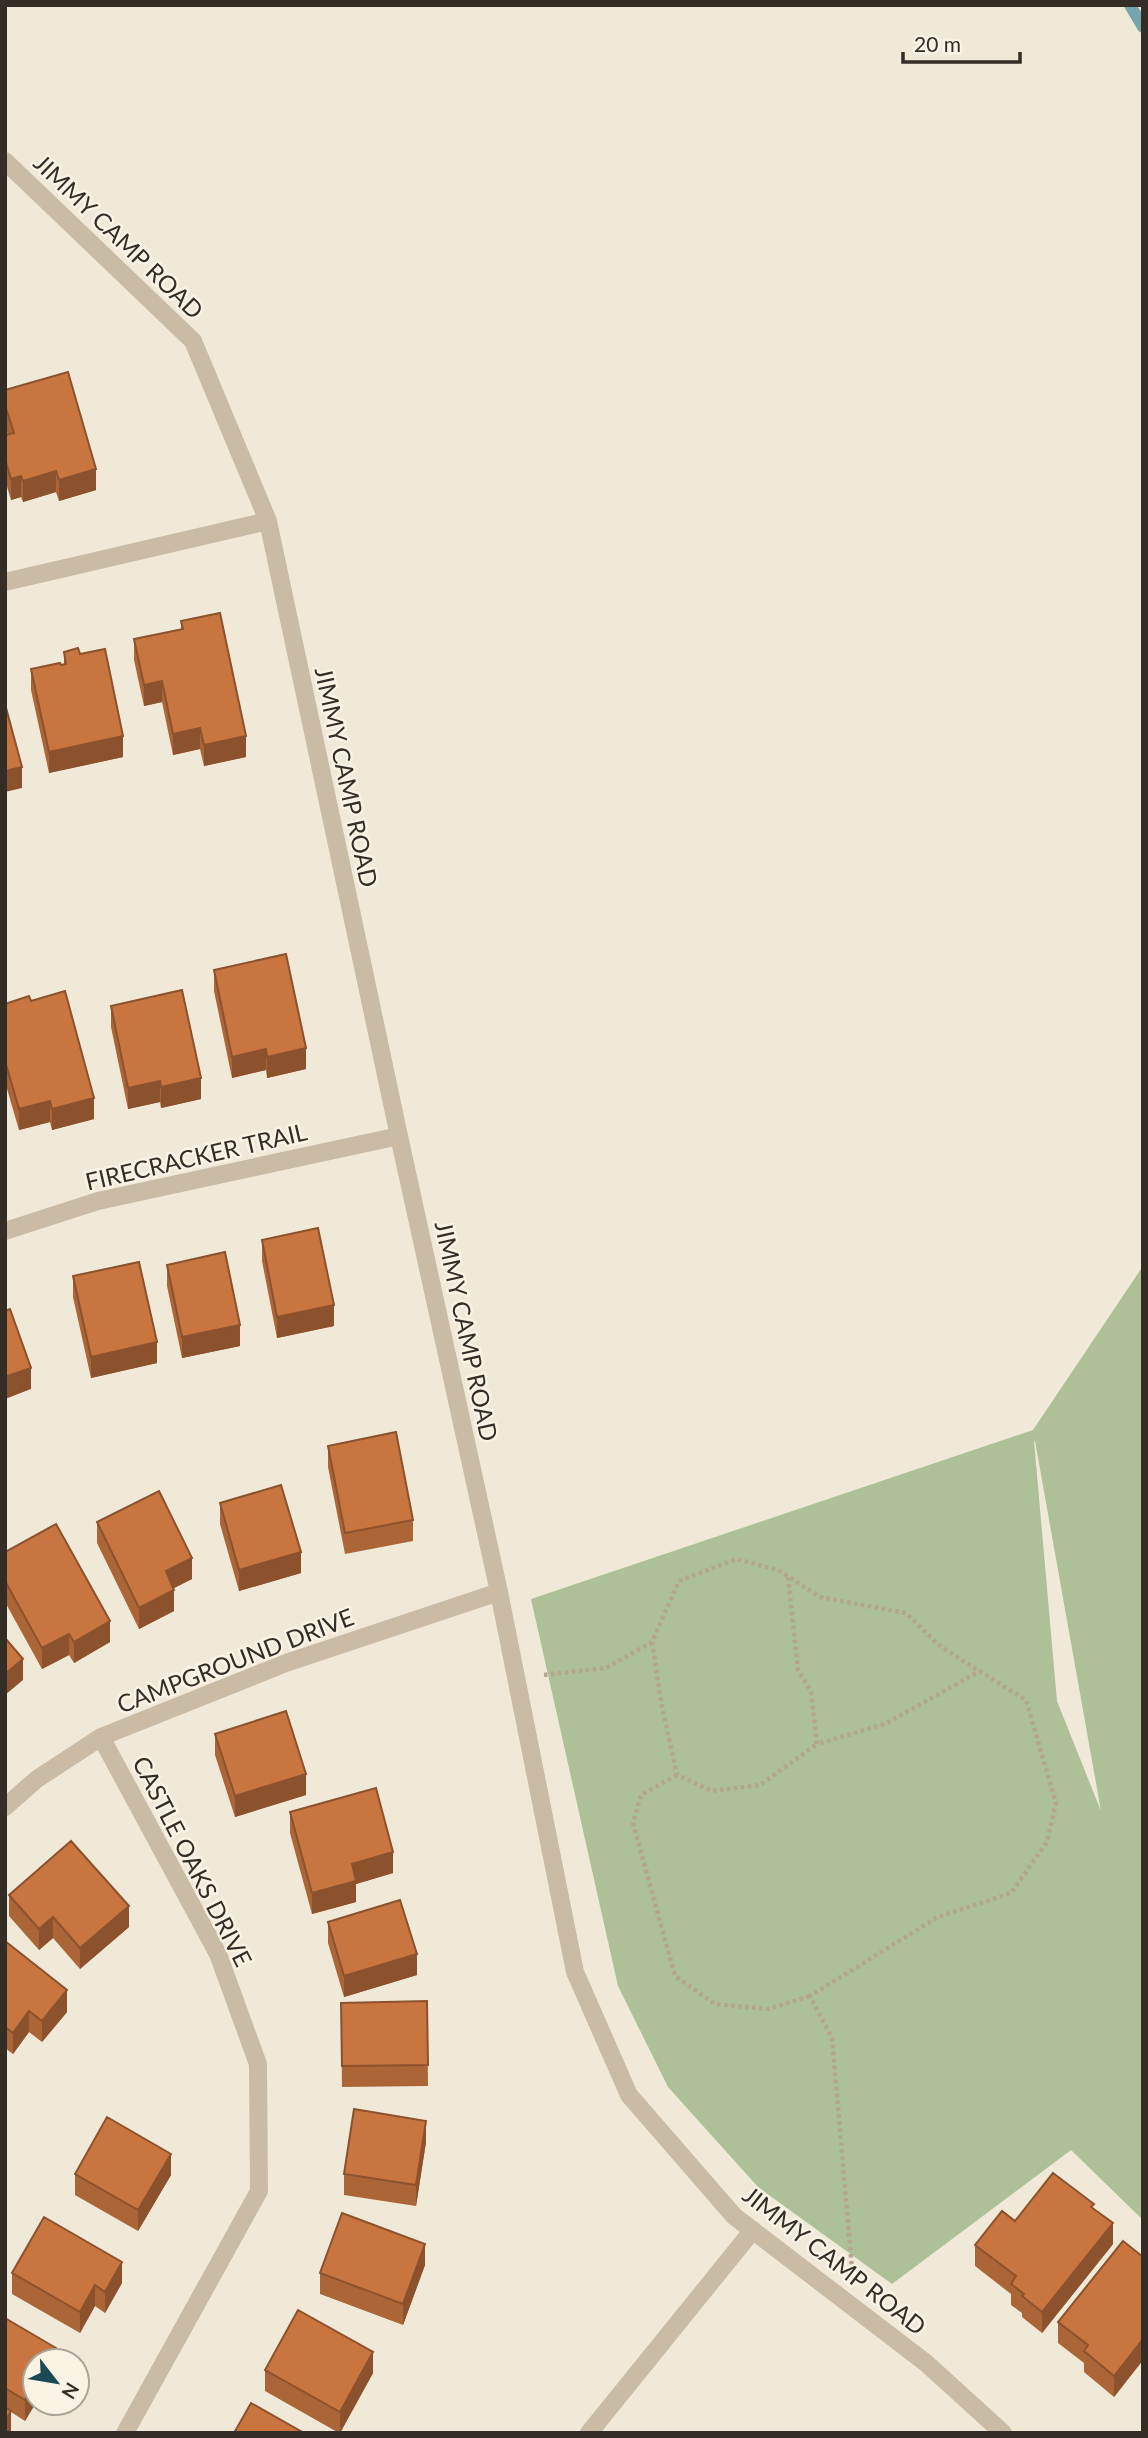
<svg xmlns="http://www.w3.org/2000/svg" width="1148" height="2438" font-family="Lato,sans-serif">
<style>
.green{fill:#adc098;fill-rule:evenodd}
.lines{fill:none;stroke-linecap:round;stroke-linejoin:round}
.stream{stroke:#77a4af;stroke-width:12}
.path{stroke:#b5a58e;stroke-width:4.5;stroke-dasharray:3.5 3.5;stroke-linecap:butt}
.minor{stroke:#c9bba4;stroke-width:18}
.wall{fill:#ac6537}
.shaded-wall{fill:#8c522d}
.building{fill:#c87540;stroke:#8c522d;stroke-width:2}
.labels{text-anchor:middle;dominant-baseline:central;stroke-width:5;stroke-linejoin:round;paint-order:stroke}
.street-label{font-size:24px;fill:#342d26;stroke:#f9f3e4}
</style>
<rect width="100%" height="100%" fill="#f1e9d8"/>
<path class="green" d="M 1143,1266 L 1143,2220 L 1071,2150 L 892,2284 L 758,2187 L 668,2087 L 618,1986 L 531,1599 L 1033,1430 ZM 1034,1441 L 1035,1441 L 1101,1811 L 1057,1701 Z"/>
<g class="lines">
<path class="stream" d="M 1130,5 L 1143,27"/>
<path class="path" d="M 788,1577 L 798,1670 L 811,1691 L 817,1744 L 885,1724 L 980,1671
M 652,1642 L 662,1707 L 677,1775 L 712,1791 L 760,1785 L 817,1744
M 544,1675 L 606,1668 L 652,1642 L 679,1581 L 736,1559 L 778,1570 L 820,1597 L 906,1613 L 941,1647 L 1026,1700 L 1056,1803 L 1047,1842 L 1011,1893 L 938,1917 L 810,1996 L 832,2038 L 852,2269
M 677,1775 L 641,1795 L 633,1823 L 675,1976 L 715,2004 L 768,2009 L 810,1996"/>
<path class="minor" d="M 5,161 L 193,341 L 268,521 L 399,1136 L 499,1592 L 575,1972 L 629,2095 L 734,2216 L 926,2363 L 1003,2433
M 5,582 L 268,521
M 5,1231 L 98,1201 L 399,1136
M 101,1737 L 218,1954 L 258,2064 L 259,2191 L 125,2433
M 5,1807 L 37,1779 L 101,1737 L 286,1663 L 499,1592
M 589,2433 L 753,2230"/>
</g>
<path class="wall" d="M 5,390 L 96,490 L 59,501 L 56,492 L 23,502 L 21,497 L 11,500 L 5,480 L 5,435 L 8,435 L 5,426 Z
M 181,621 L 246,757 L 204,766 L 200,749 L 173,755 L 162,702 L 144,706 L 134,660 L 134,639 L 181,630 Z
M 64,652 L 80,654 L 123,757 L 49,773 L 31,690 L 31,669 L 64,665 Z
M 214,970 L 306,1069 L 267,1078 L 266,1070 L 232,1078 L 214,991 Z
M 31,1001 L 94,1119 L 52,1130 L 50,1122 L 19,1130 L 5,1082 L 5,1004 Z
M 111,1006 L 201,1099 L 161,1108 L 160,1102 L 128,1109 L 111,1027 Z
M 262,1240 L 334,1326 L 277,1338 L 262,1261 Z
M 167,1265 L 240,1346 L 182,1358 L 167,1286 Z
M 73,1276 L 157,1363 L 91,1378 L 73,1297 Z
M 328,1446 L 413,1520 L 413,1541 L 345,1554 L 328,1467 Z
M 220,1503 L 301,1573 L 239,1591 L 220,1524 Z
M 97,1522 L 192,1579 L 174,1588 L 174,1611 L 139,1629 L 97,1543 Z
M 5,1552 L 110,1642 L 74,1663 L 69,1655 L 42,1669 L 5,1602 Z
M 215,1734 L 306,1795 L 235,1817 L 215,1755 Z
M 290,1812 L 393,1873 L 356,1884 L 356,1902 L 312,1914 L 290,1833 Z
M 9,1895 L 129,1927 L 80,1969 L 53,1938 L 39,1950 L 9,1916 Z
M 328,1922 L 417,1975 L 344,1997 L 328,1943 Z
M 5,1941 L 67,2012 L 42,2042 L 29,2032 L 13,2054 L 5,2048 Z
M 427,2001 L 428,2086 L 342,2087 L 341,2003 Z
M 426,2142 L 416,2206 L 344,2195 L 344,2174 Z
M 75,2174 L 171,2175 L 138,2231 L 75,2195 Z
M 1094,2208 L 1113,2244 L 1042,2333 L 1022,2317 L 1022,2313 L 1011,2305 L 1011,2294 L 975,2266 L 975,2245 Z
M 1143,2257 L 1143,2360 L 1114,2397 L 1084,2372 L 1084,2363 L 1058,2343 L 1058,2322 Z
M 425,2265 L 403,2325 L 320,2294 L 320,2273 Z
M 12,2273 L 122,2283 L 105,2313 L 95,2306 L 80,2333 L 12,2294 Z
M 5,2318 L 56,2361 L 25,2421 L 11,2412 L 11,2432 L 5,2433 Z
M 265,2370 L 373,2373 L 340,2433 L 339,2433 L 265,2391 Z"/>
<path class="shaded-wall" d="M 96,469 L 96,490 L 59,501 L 59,480 Z
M 56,471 L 56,492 L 23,502 L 23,481 Z
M 21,476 L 21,497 L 11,500 L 11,479 Z
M 162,681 L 162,702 L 144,706 L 144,685 Z
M 200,728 L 200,749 L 173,755 L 173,734 Z
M 123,736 L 123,757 L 49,773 L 49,752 Z
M 246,736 L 246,757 L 204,766 L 204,745 Z
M 22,767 L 22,788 L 5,792 L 5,771 Z
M 306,1048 L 306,1069 L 267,1078 L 267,1057 Z
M 266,1049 L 266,1070 L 232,1078 L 232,1057 Z
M 201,1078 L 201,1099 L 161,1108 L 161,1087 Z
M 160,1081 L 160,1102 L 128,1109 L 128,1088 Z
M 94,1098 L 94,1119 L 52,1130 L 52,1109 Z
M 50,1101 L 50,1122 L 19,1130 L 19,1109 Z
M 334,1305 L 334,1326 L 277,1338 L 277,1317 Z
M 240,1325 L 240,1346 L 182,1358 L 182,1337 Z
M 157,1342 L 157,1363 L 91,1378 L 91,1357 Z
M 31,1368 L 31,1389 L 5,1399 L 5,1377 Z
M 301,1552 L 301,1573 L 239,1591 L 239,1570 Z
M 192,1558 L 192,1579 L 166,1592 L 166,1571 Z
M 174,1590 L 174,1611 L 139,1629 L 139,1608 Z
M 110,1621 L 110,1642 L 74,1663 L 74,1642 Z
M 69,1634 L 69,1655 L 42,1669 L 42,1648 Z
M 23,1659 L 23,1680 L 5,1695 L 5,1674 Z
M 306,1774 L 306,1795 L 235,1817 L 235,1796 Z
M 393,1852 L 393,1873 L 356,1884 L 356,1902 L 312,1914 L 312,1893 L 352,1864 Z
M 129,1906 L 129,1927 L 80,1969 L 80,1948 Z
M 53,1917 L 53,1938 L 39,1950 L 39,1929 Z
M 417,1954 L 417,1975 L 344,1997 L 344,1976 Z
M 67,1990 L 67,2012 L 42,2042 L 42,2021 Z
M 29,2011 L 29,2032 L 13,2054 L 13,2033 Z
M 426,2121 L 426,2142 L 416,2206 L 416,2185 Z
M 171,2154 L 171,2175 L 138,2231 L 138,2210 Z
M 1113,2223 L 1113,2244 L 1042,2333 L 1042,2312 Z
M 425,2244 L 425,2265 L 403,2325 L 403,2304 Z
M 122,2262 L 122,2283 L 105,2313 L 105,2292 Z
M 95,2285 L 95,2306 L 80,2333 L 80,2312 Z
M 1143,2339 L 1143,2360 L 1114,2397 L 1114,2376 Z
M 56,2348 L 56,2361 L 48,2361 Z
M 373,2352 L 373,2373 L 340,2433 L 340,2412 Z
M 35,2383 L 36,2403 L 25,2421 L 25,2400 Z
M 11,2411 L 11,2432 L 10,2433 L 5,2433 L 5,2421 Z"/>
<path class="building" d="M 68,372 L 96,469 L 59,480 L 56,471 L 23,481 L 21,476 L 11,479 L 5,459 L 5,435 L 14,433 L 5,405 L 5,390 Z
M 220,613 L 246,736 L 204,745 L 200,728 L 173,734 L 162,681 L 144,685 L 134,639 L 183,629 L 181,621 Z
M 78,648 L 80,654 L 105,649 L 123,736 L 49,752 L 31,669 L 60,663 L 61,665 L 66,664 L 64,652 Z
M 5,704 L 22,767 L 5,771 Z
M 286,954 L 306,1048 L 267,1057 L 266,1049 L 232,1057 L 214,970 Z
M 182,990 L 201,1078 L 161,1087 L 160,1081 L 128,1088 L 111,1006 Z
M 65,991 L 94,1098 L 52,1109 L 50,1101 L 19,1109 L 5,1061 L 5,1004 L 29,996 L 31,1001 Z
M 318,1228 L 334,1305 L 277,1317 L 262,1240 Z
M 225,1252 L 240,1325 L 182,1337 L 167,1265 Z
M 139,1262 L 157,1342 L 91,1357 L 73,1276 Z
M 10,1309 L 31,1368 L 5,1377 L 5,1311 Z
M 396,1432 L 413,1520 L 345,1533 L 328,1446 Z
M 281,1485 L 301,1552 L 239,1570 L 220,1503 Z
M 159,1491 L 192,1558 L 166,1571 L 174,1590 L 139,1608 L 97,1522 Z
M 56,1524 L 110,1621 L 74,1642 L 69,1634 L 42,1648 L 5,1581 L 5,1552 Z
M 5,1638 L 23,1659 L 5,1674 Z
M 286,1711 L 306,1774 L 235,1796 L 215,1734 Z
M 376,1788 L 393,1852 L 352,1864 L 356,1881 L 312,1893 L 290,1812 Z
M 71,1841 L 129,1906 L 80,1948 L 53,1917 L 39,1929 L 9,1895 Z
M 400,1900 L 417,1954 L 344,1976 L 328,1922 Z
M 5,1941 L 67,1990 L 42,2021 L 29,2011 L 13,2033 L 5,2027 Z
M 427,2001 L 428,2065 L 342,2066 L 341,2003 Z
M 354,2109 L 426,2121 L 416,2185 L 344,2174 Z
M 107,2117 L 171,2154 L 138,2210 L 75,2174 Z
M 1053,2173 L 1094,2204 L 1091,2207 L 1113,2223 L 1042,2312 L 1022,2296 L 1024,2294 L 1011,2284 L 1016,2276 L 975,2245 L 1002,2211 L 1015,2221 Z
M 342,2213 L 425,2244 L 403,2304 L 320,2273 Z
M 44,2217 L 122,2262 L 105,2292 L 95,2285 L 80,2312 L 12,2273 Z
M 1123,2241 L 1143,2257 L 1143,2339 L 1114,2376 L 1084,2351 L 1088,2345 L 1058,2322 Z
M 298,2310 L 373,2352 L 340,2412 L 265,2370 Z
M 5,2318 L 56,2348 L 48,2361 L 35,2361 L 35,2383 L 25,2400 L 5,2388 Z
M 251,2403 L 304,2433 L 234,2433 Z
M 5,2407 L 11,2411 L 5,2421 Z"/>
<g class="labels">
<g class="street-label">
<text transform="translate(119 236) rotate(44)">JIMMY CAMP ROAD</text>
<text transform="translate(347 777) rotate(78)">JIMMY CAMP ROAD</text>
<text transform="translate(196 1156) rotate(-13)">FIRECRACKER TRAIL</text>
<text transform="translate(467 1331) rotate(78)">JIMMY CAMP ROAD</text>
<text transform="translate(235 1660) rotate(-21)">CAMPGROUND DRIVE</text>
<text transform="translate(193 1861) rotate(63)">CASTLE OAKS DRIVE</text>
<text transform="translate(835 2260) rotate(38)">JIMMY CAMP ROAD</text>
</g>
</g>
<rect width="1148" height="2438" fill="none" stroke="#342d26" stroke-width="14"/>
<g transform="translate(56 2382) rotate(121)"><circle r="33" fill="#f9f3e4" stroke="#aaa498" stroke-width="2"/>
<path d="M0-5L12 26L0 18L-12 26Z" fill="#1b4a56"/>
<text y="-10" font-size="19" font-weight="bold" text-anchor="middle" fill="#342d26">N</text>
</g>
<path d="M903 52v10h117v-10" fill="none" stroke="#342d26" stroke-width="3.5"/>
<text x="914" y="52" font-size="21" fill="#342d26" stroke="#f9f3e4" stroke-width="5" paint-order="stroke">20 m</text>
</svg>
